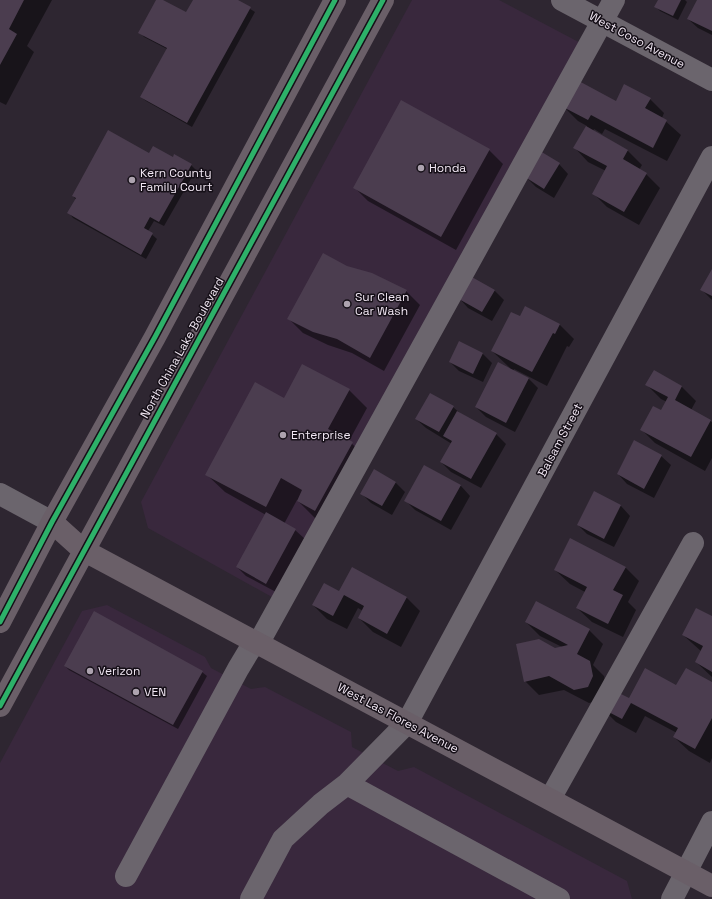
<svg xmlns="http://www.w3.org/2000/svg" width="712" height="899" font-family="'Space Grotesk',sans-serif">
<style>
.built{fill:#39283d}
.shadow{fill:#0007}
.building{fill:#4b3d4f}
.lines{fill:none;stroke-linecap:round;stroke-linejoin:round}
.minor{stroke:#6b656d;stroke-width:22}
.major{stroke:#6a5f68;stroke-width:22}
.cycleway-casing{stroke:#150f17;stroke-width:8}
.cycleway{stroke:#2db169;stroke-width:5}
.poi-dot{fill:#ada3af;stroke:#150f17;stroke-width:1.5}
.labels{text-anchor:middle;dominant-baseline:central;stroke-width:3;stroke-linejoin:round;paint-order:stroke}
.street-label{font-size:12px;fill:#f1e7f3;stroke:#150f17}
.poi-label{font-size:12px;fill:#f1e7f3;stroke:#150f17;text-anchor:start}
</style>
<rect width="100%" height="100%" fill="#2e2631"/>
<path class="built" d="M 412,0 L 499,0 L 590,48 L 288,606 L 148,528 L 141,502 Z
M 107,605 L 205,657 L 211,668 L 251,689 L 265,687 L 351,732 L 352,747 L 398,771 L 414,767 L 627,881 L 632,899 L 0,899 L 0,763 L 82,611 Z"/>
<path class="shadow" d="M 0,0 L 52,0 L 27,46 L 34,52 L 6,105 L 0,102 Z
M 157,0 L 161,0 L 187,14 L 194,0 L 236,0 L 255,12 L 192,127 L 146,101 L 141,97 L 167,49 L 144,37 L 140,32 Z
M 659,0 L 685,0 L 687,2 L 678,20 L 660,11 L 656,7 Z
M 698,0 L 712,0 L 712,35 L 698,28 L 688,19 Z
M 650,99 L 664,113 L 662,118 L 681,135 L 667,161 L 605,129 L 602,134 L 594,129 L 593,131 L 628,151 L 642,165 L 639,170 L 646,174 L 660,188 L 639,225 L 607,207 L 593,193 L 606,171 L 588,162 L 574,147 L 587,126 L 578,121 L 564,107 Z
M 489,150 L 503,164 L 456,250 L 368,201 L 354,187 Z
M 149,154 L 191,165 L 196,170 L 164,226 L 154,221 L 148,231 L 157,239 L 146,259 L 73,218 L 69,213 L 76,200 L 73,196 Z
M 559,164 L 568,174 L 554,198 L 536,187 L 526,177 Z
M 347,267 L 406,291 L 420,305 L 384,371 L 352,353 L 328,345 L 303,333 L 289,319 Z
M 712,271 L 712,300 L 701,289 Z
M 494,290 L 504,300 L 492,321 L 468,308 L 459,298 Z
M 526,307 L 560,325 L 574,339 L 569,347 L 567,346 L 547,386 L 514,369 L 513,371 L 528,378 L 538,388 L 515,432 L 486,417 L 476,407 L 510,368 L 492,351 L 520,318 Z
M 482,353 L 492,363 L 483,382 L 459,371 L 450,362 Z
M 654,371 L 682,387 L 696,401 L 691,410 L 712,422 L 712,458 L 705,471 L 655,443 L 641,429 L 661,412 L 667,402 L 661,399 L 647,385 Z
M 349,390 L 367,408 L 349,441 L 370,461 L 316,519 L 297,500 L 284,524 L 295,530 L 305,539 L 276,592 L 246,576 L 237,567 L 266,515 L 225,492 L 206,474 L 284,399 Z
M 453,407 L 461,414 L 496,434 L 506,444 L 481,488 L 451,472 L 441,462 L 452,444 L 426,428 L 416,419 Z
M 661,456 L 671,465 L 654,498 L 627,484 L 618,474 Z
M 425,466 L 461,486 L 470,496 L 451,530 L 415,510 L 406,501 Z
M 395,482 L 405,492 L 392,515 L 371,503 L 362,494 Z
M 594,493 L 621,506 L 630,516 L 614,547 L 587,534 L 578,525 Z
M 625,567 L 639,581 L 628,602 L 636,610 L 623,637 L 592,622 L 577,608 L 585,592 L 570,584 L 555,570 Z
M 340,593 L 406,597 L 420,611 L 401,647 L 373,632 L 359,618 L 363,611 L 358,608 L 347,629 L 327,619 L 313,605 Z
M 712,617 L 712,677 L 696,662 L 702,652 L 683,635 Z
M 526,622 L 589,630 L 603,644 L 593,665 L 604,676 L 607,691 L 602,700 L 589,703 L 564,690 L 539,695 L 525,681 L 555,649 L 562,647 L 540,636 Z
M 65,666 L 202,672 L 207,676 L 178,729 L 69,670 Z
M 712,683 L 712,758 L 710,763 L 689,751 L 674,737 L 677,733 L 645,716 L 636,733 L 616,722 L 602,708 L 677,687 Z"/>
<path class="building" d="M 0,0 L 24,0 L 9,29 L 17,34 L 0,65 Z
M 156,0 L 163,0 L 186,12 L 193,0 L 238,0 L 251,7 L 187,123 L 140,97 L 167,48 L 138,33 Z
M 658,0 L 681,0 L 673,16 L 654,7 Z
M 697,0 L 712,0 L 712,31 L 687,19 Z
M 577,80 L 616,101 L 624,84 L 651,98 L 645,108 L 667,120 L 653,148 L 591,115 L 588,120 L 563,107 Z
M 401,100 L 490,149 L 441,237 L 353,188 Z
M 586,126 L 628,150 L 623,159 L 647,173 L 624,212 L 592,194 L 607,166 L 573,148 Z
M 108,130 L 149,153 L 153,146 L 173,157 L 174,154 L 192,164 L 159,222 L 150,217 L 144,228 L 153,233 L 141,255 L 67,213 L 76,198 L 72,196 Z
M 540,151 L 560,163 L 544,189 L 525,177 Z
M 323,253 L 347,266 L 372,273 L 407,290 L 370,358 L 337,339 L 313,332 L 287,319 Z
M 712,269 L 712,296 L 700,290 Z
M 470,276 L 495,290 L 482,312 L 457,298 Z
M 525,306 L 560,324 L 555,334 L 553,333 L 532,372 L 491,351 L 511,312 L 520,316 Z
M 459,341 L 483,353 L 473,374 L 449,362 Z
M 498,362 L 529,378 L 506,423 L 475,407 Z
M 302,364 L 350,389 L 328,429 L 353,442 L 315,511 L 297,501 L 302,490 L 281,478 L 266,507 L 205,475 L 255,382 L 284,398 Z
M 654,370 L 682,386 L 675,400 L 711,420 L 691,457 L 640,430 L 653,406 L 661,410 L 668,397 L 645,385 Z
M 430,393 L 454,406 L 439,432 L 415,419 Z
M 457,411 L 497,433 L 471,479 L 440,462 L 452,441 L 443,436 Z
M 634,440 L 662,455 L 644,489 L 617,474 Z
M 424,465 L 461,485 L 441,521 L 404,501 Z
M 374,469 L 396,482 L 382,506 L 360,494 Z
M 594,491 L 621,505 L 604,539 L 577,525 Z
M 266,512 L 296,529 L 266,584 L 236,567 Z
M 570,538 L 626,567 L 613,590 L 623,595 L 608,624 L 576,608 L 587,587 L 554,570 Z
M 352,567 L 407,597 L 387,634 L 358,618 L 364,606 L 344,595 L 333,616 L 312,605 L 324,583 L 339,591 Z
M 536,601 L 590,629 L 577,654 L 590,661 L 593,676 L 588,687 L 574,690 L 549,676 L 524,682 L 516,644 L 539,639 L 555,648 L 568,645 L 525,622 Z
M 696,608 L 712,616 L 712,672 L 695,662 L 703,646 L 682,635 Z
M 94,611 L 203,671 L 173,725 L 64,666 Z
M 645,668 L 676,685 L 686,668 L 712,682 L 712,718 L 695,749 L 673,737 L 678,728 L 631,703 L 622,719 L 601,708 L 611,689 L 629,698 Z"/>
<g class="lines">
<path class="minor" d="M 562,0 L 712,80
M 0,494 L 52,522
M 347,784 L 559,899
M 550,799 L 693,543
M 126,876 L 238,669 L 250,649 L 258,644 L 614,0
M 251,899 L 283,839 L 321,804 L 347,784 L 407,723 L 712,157
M 672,899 L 712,822"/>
<path class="major" d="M 52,522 L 83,550 L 712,886
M 0,622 L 52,522 L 155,337 L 335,0
M 0,706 L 383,0"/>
<g class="cycleway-casing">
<path id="cycleway" d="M 0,622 L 52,522 L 155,337 L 335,0
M 0,706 L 383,0"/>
</g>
<use href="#cycleway" class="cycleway"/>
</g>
<g class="poi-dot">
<circle cx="421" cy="168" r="4"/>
<circle cx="132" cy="180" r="4"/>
<circle cx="347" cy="304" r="4"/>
<circle cx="283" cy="435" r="4"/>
<circle cx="90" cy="671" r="4"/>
<circle cx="136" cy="692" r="4"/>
</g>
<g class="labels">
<g class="street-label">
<text transform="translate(637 40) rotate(28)">West Coso Avenue</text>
<text transform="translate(182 348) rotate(-61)">North China Lake Boulevard</text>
<text transform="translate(560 440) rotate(-62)">Balsam Street</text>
<text transform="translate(398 718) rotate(28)">West Las Flores Avenue</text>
</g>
<g class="poi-label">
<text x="429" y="168">Honda</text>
<text x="140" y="173">Kern County<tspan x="140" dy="14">Family Court</tspan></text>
<text x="355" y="297">Sur Clean<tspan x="355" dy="14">Car Wash</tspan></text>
<text x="291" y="435">Enterprise</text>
<text x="98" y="671">Verizon</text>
<text x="144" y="692">VEN</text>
</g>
</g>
</svg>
